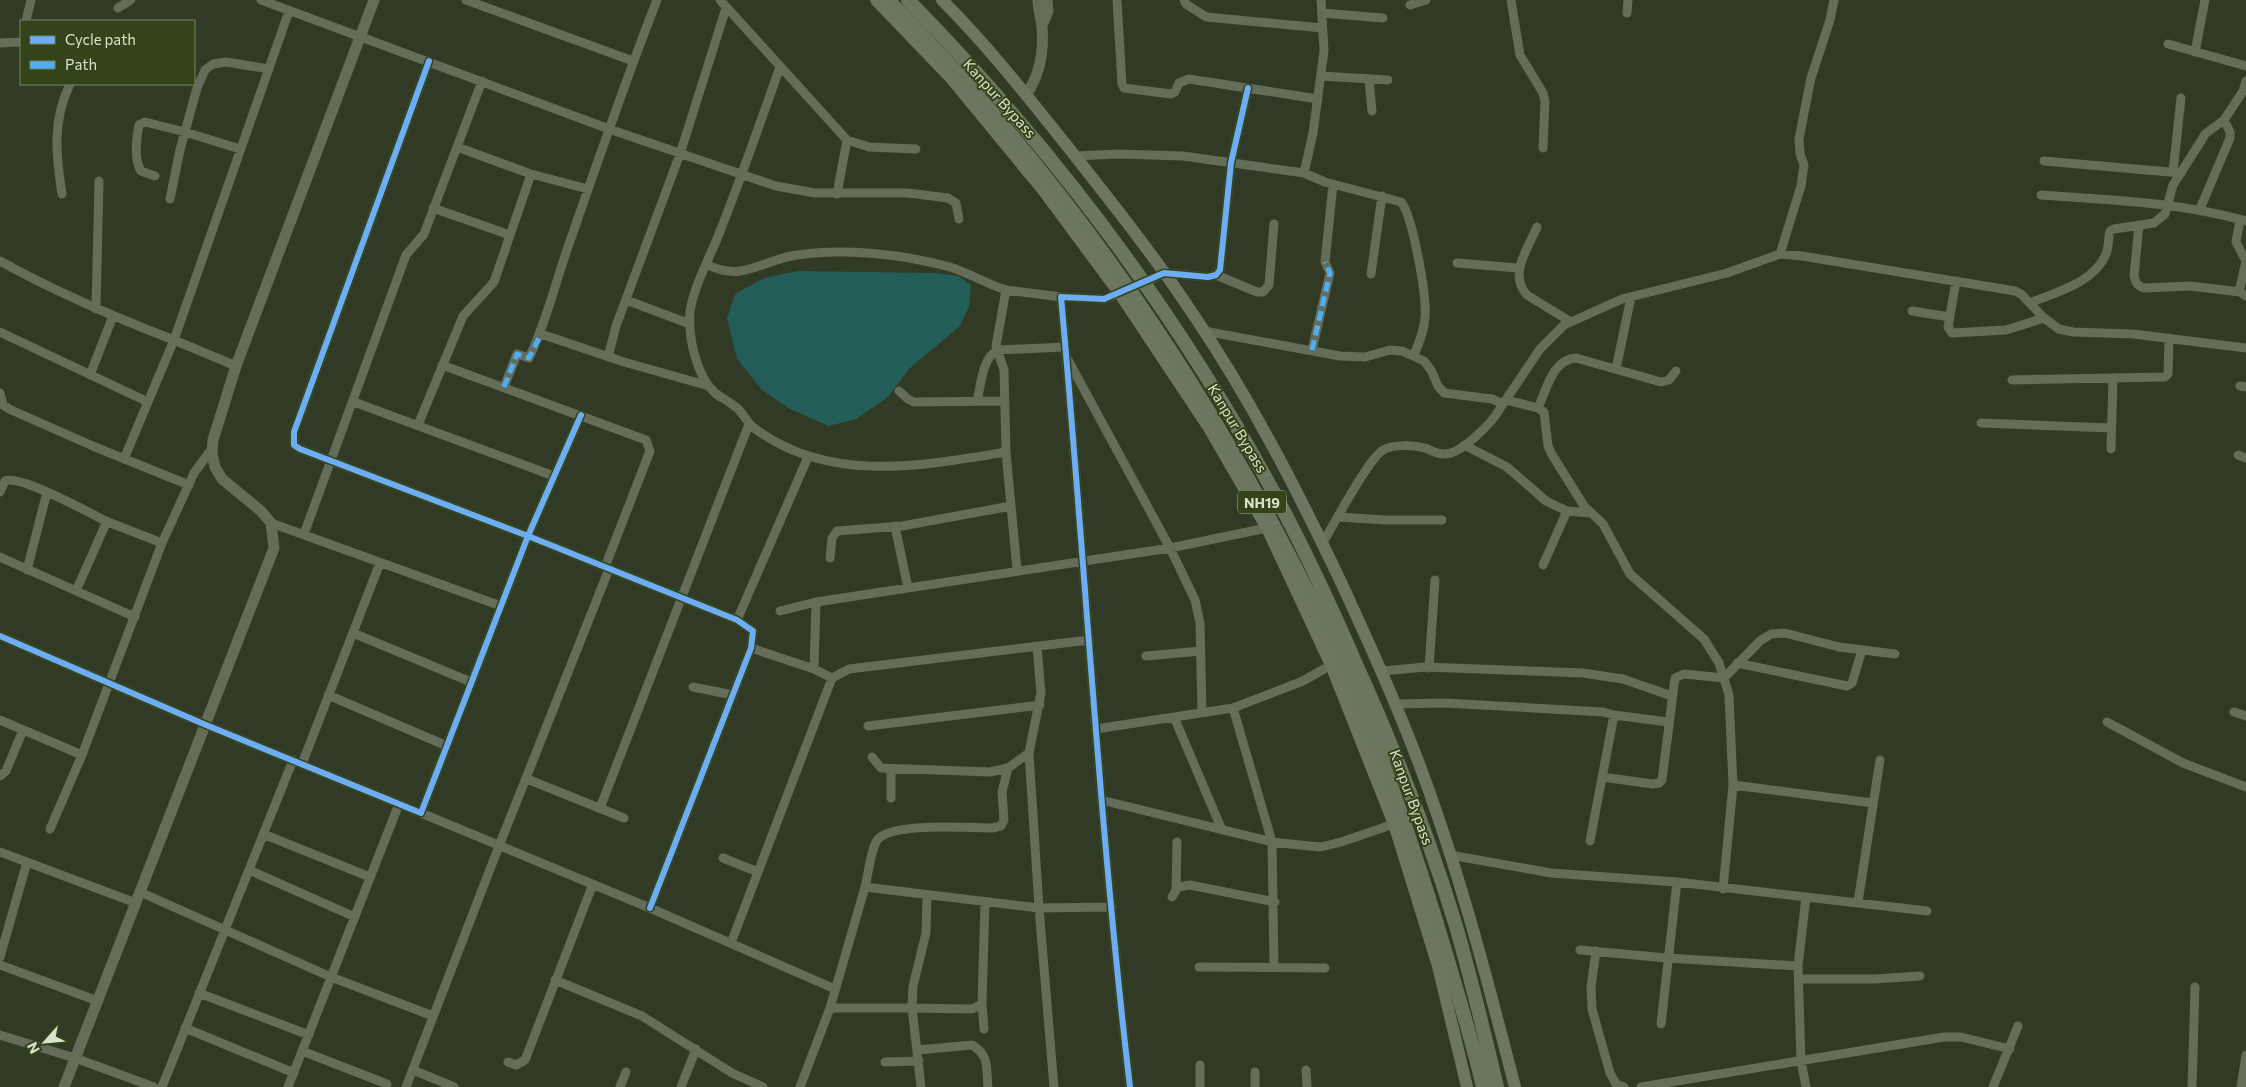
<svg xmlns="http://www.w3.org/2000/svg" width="2246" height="1087" font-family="Commissioner,sans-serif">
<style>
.water{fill:#225d57}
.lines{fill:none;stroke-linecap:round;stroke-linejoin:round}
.minor{stroke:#646c5a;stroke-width:9}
.tertiary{stroke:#646c5a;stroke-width:11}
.secondary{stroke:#6c7661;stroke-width:12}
.trunk-bridge{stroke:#6b765e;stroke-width:14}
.quiet{stroke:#4cb0f7;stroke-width:5;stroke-dasharray:10 5;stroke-linecap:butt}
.cycleway-casing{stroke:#33441a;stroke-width:9}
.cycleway{stroke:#6dadf4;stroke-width:6}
.labels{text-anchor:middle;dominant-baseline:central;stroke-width:4;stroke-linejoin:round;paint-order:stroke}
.shield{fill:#33441a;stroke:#a5b394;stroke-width:1}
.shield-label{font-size:14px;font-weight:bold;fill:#d6e2c9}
.street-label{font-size:15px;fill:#d6e2c9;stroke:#33441a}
</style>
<rect width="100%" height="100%" fill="#313a24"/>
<path class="water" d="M 797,271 L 935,273 L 958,276 L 971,285 L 969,306 L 960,326 L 910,368 L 887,398 L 856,419 L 829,426 L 790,409 L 762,390 L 737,359 L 727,318 L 735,294 L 764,278 Z"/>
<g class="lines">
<path class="minor" d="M 261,0 L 609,129 L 776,186 L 815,193 L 908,193 L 948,198 L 956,203 L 959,219
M 466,0 L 633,61
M 720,0 L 847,140 L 837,194
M 1117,0 L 1122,84 L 1124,88 L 1171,94 L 1175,92 L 1179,83 L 1189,79 L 1318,99
M 1184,0 L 1186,4 L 1206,17 L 1322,28
M 1511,0 L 1520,55 L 1543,93 L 1545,101 L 1543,148
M 1410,5 L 1426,0
M 118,8 L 131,0
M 1322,13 L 1383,18
M 1627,13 L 1628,0
M 26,21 L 31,0
M 0,43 L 21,42
M 2168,44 L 2246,66
M 2195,52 L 2205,0
M 429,61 L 294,432 L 294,445 L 300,449 L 528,536 L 737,620 L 753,631 L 751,648 L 650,908
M 780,67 C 760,123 741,179 719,234 C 710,257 693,288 690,312 C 688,337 696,375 715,393 C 722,398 730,402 737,408 C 744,414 747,423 754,428 C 829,484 921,466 1006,452
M 1321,76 L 1388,80
M 1369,79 L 1372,111
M 847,140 L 869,147 L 916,149
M 457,147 L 531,174 L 588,189
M 1075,156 L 1118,154 L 1183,156 L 1304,173 L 1325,182 L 1401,202 C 1413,216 1427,297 1425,318 C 1424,331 1419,343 1414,355
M 2044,161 L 2181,173
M 2173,172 L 2181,98
M 1304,173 L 1313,133 L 1324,51 L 1321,0
M 155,176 L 141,171 C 134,160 136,138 139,125 L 145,122 L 185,132 L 240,149
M 62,194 C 56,155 52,121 70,84
M 2041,195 C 2111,200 2177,202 2246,221
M 170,199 L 180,150 L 197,88 L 205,70 L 213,64 L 226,62 L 269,69
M 433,208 L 510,235
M 2200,209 L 2230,138 L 2230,132 L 2224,120
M 2240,220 L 2236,242 L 2246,261 L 2240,288 L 2240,292 L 2246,296
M 2139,225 L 2134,276 C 2136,283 2137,286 2144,288 L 2190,286 L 2240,292
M 1537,227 C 1528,249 1508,274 1527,295 L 1571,322
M 1780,254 L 1801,186 L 1804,165 L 1800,154 L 1799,139 L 1811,78 L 1830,20 L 1834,0
M 0,261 C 56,292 114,317 174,340 L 124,459
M 1457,263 L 1518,268
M 708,265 C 741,281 758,263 791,256 C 840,247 902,254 950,267 C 969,273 987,284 1006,290
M 1371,274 L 1382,196
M 1216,275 L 1257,292 L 1263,292 L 1269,285 L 1274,224
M 1956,281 L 1948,327 L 1952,333 L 2006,330 L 2044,318
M 1140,285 L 1164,273 L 1208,277 L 1216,275 L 1220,270 L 1231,163 L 1248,88
M 1123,292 L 1104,299 L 1061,297 C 1085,560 1099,825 1130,1087
M 626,300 L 690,324
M 2030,303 C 2056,292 2094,283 2106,254 C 2109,247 2108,238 2110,231 L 2114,229 L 2154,223 L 2165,214 L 2173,185 L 2201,141 L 2205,134 L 2224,120 L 2243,91 L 2246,81
M 96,309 L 99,181
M 1912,311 L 1950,317
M 1204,331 L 1340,356 L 1365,357 L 1390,350 L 1402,351 L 1424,361 L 1431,370 L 1438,386 L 1444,393 L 1492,399 L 1499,402 L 1501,407 C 1493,422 1460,456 1443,454 C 1437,454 1430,450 1425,448 C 1413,445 1394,444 1383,450 C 1368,459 1333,526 1322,544
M 0,332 L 148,402
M 541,334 L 624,362 L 709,386
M 1312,350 L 1330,273 L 1325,262 L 1333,184
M 608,357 L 616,326 L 680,154 L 726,8
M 1068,360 L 1170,548 L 1195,600 L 1200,623 L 1202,712
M 442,365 L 646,440 L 650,451 L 605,567
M 236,366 L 174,340 L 289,11
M 1616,369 L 1631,297
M 90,375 L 113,316
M 2012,380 L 2165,377 L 2168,374 L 2169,338
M 2240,386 L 2246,387
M 504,387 L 517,354 L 529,358 C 546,323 555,284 568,247 C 597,164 625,81 657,0
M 899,391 L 908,399 L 914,402 L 1004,401
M 0,393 L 3,405 L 9,409 L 95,447 L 189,485
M 1506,400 L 1538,408 L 1544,412 L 1548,446 L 1551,453 L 1584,506 L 1603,524 L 1630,574 L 1704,639 L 1719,663 L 1729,695 L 1733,785
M 977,401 C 981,385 982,359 997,350 L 1065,347
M 354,402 L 554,476
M 1501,407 L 1540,349 L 1564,325 L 1622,299 L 1727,273 L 1780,254 L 1802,256 L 2015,291 L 2021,294 L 2044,318 L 2059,329 L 2073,332 L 2133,334 L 2246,348
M 1538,408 C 1547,389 1552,360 1576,358 L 1661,382 L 1669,380 L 1676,371
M 1981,423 L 2111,428
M 418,425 L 463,316 L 494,282 L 531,174
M 1464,445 L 1507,467 L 1546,501 L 1567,511 L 1591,513
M 2111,449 L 2113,378
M 2238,455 L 2246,458
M 0,492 L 5,481 C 20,474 91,514 108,522 C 126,529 144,536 162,543 L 82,755 L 50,829
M 1338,517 L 1386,520 L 1442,520
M 271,523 L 501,606
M 895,526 L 908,588
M 304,534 L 406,255 L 424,234 L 482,81
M 162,543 L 194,473 L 213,447
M 0,557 L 135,617
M 830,558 L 832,538 L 837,531 L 902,526 L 1011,506
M 1543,565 L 1567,511
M 27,570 L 47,492
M 1017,570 L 1006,452 L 1004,370 L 996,346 L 1006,290 L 1061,297
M 76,591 L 107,521
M 780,611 L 816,602
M 737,620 L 808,457
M 353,633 L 471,682
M 0,636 L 206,725 L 421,813 L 528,536 L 581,415
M 1037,646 L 1041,693 L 1029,753 L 1039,908 L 1054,1087
M 751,648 L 814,669 L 816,602 L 1170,548 L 1267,528
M 1146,656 L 1201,651
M 1737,663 L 1847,686 L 1852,683 L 1862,650
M 1429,668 L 1435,580
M 1383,671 L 1425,667 L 1583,673 L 1623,679 L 1672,696
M 832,678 L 849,669 L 1089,640
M 693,687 L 733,695
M 328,695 L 447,746
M 1395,704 L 1445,703 L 1603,712 L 1614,715 L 1590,841
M 1233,708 L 1272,842 L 1274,966
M 2234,712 L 2246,716
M 1614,715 L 1668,722
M 1174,717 L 1222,830
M 0,720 L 82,755
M 2107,722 L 2183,763 L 2246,787
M 868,726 L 1040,705
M 1096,729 L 1233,708 L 1303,681 L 1331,665
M 872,757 L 881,768 L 990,772 L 1008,768 L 1029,753
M 302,764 L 380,563
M 891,769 L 891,798
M 0,776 L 6,771 L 23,730
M 1602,777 L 1653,784 L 1659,783 L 1662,780 L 1675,678 L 1684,674 L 1724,678 L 1760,641 L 1771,634 L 1785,633 L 1839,647 L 1895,654
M 527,779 L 624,818
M 1101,800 L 1272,842 L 1309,846 L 1321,847 L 1341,842 L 1394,824
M 600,808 L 749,424
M 421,813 L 650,908 L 835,989
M 263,834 L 370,877
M 0,852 L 136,903
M 1450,855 L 1551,873 L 1677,882 L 1927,911
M 723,858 L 758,872
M 249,870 L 355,917
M 865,887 C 868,876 871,847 878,839 C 894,822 968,828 992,828 L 1001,826 L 1004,820 L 1002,792 L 1008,768
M 1176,889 L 1177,842
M 1723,889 L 1733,785 L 1873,803
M 140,892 L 331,977 L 433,1016
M 927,896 L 926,933 L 913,986 L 912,1008 L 972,1009 L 982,1004 L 985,902
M 1172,897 L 1178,887 L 1190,885 L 1275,902
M 1806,897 L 1798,966 L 1801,1061 L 1806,1087
M 1858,902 L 1880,760
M 731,943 L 832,678 L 814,669
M 1580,950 L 1667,958 L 1798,966
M 1596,951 L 1591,987 L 1592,1009 L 1610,1073 L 1616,1084 L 1624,1087
M 0,957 L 27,862
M 0,965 L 98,1001
M 1199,967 L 1325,968
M 1799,979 L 1875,979 L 1920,976
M 555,980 L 642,1016 L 732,1073 L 763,1087
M 199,993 L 309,1035
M 982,1004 L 984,1029
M 830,1008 L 912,1008 L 921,1087
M 1661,1024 L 1677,882
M 185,1028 L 294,1073
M 0,1035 L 75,1058 L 154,1087
M 918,1050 L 972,1045 C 990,1055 986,1069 988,1087
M 302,1051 L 387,1084
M 508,1062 L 516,1065 L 525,1060 L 593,884
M 885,1062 L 919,1061
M 1200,1065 L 1200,1087
M 413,1070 L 454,1087
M 1306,1070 L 1307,1087
M 162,1087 L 293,760
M 288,1087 L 399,804
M 406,1087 L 499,846 L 609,569
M 620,1087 L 626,1072
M 681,1087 L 696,1049
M 800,1087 L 830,1008 L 865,887 L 1039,908 L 1112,907
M 1255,1087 L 1255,1072
M 1641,1087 L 1944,1037 L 1961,1037 L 2010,1049
M 1993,1087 L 2018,1026
M 2192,1087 L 2195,987
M 2241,1087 L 2246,1055"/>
<path class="tertiary" d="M 1042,26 L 1048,11 L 1047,0
M 1026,95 C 1040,75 1044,52 1042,27 C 1041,18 1038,10 1038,0
M 64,1087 L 274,548 L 271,523 L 261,511 L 222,479 L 215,467 L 212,454 L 213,440 L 236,366 L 374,0
M 2245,1087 L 2246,1087"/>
<path class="secondary" d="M 876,0 L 950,77 L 1043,190 L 1120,294 L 1209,428 L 1267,528 L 1331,665 L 1394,824 L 1438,966 L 1467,1087
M 942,0 C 988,46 1028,97 1068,147 C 1112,203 1156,258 1195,317 C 1251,400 1297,490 1340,580 C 1375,656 1409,731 1436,811 C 1467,901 1491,994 1515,1087"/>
<path class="trunk-bridge" d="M 888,0 C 1050,163 1184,351 1289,555 C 1310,596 1332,637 1350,680 C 1387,767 1417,857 1444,947 C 1458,994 1472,1040 1483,1087
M 908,0 C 1061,156 1192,333 1292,527 C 1315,572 1336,618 1356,664 C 1394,748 1428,834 1455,923 C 1471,977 1484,1032 1497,1087"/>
<path class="quiet" d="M 1312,350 L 1330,273 L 1325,262
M 504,387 L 517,354 L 529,358 L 541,334"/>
<g class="cycleway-casing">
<path id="cycleway" d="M 429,61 L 294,432 L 294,445 L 300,449 L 528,536 L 737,620 L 753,631 L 751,648 L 650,908
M 0,636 L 206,725 L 421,813 L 528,536 L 581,415
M 1130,1087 C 1099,825 1085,560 1061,297 L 1104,299 L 1164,273 L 1208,277 L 1216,275 L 1220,270 L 1231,163 L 1248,88"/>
</g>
<use href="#cycleway" class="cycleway"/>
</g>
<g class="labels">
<rect class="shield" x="1238" y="490.5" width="48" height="23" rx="4"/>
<g class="shield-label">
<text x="1262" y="502">NH19</text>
</g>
<g class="street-label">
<text transform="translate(1000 98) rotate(48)">Kanpur Bypass</text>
<text transform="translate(1238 428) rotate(59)">Kanpur Bypass</text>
<text transform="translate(1412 797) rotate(70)">Kanpur Bypass</text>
</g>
</g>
<rect x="20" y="20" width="175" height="65" fill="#33441a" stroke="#748360"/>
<rect x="30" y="36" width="25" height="8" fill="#6dadf4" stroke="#748360"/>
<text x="65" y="45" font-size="15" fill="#d6e2c9">Cycle path</text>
<rect x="30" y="61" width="25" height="8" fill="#4cb0f7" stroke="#748360"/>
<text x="65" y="70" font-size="15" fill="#d6e2c9">Path</text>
<g transform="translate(45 1042) rotate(243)" stroke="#33441a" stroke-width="4" paint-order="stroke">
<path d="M0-4L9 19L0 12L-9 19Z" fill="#d6e2c9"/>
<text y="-8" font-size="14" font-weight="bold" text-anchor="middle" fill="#d6e2c9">N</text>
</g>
</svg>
